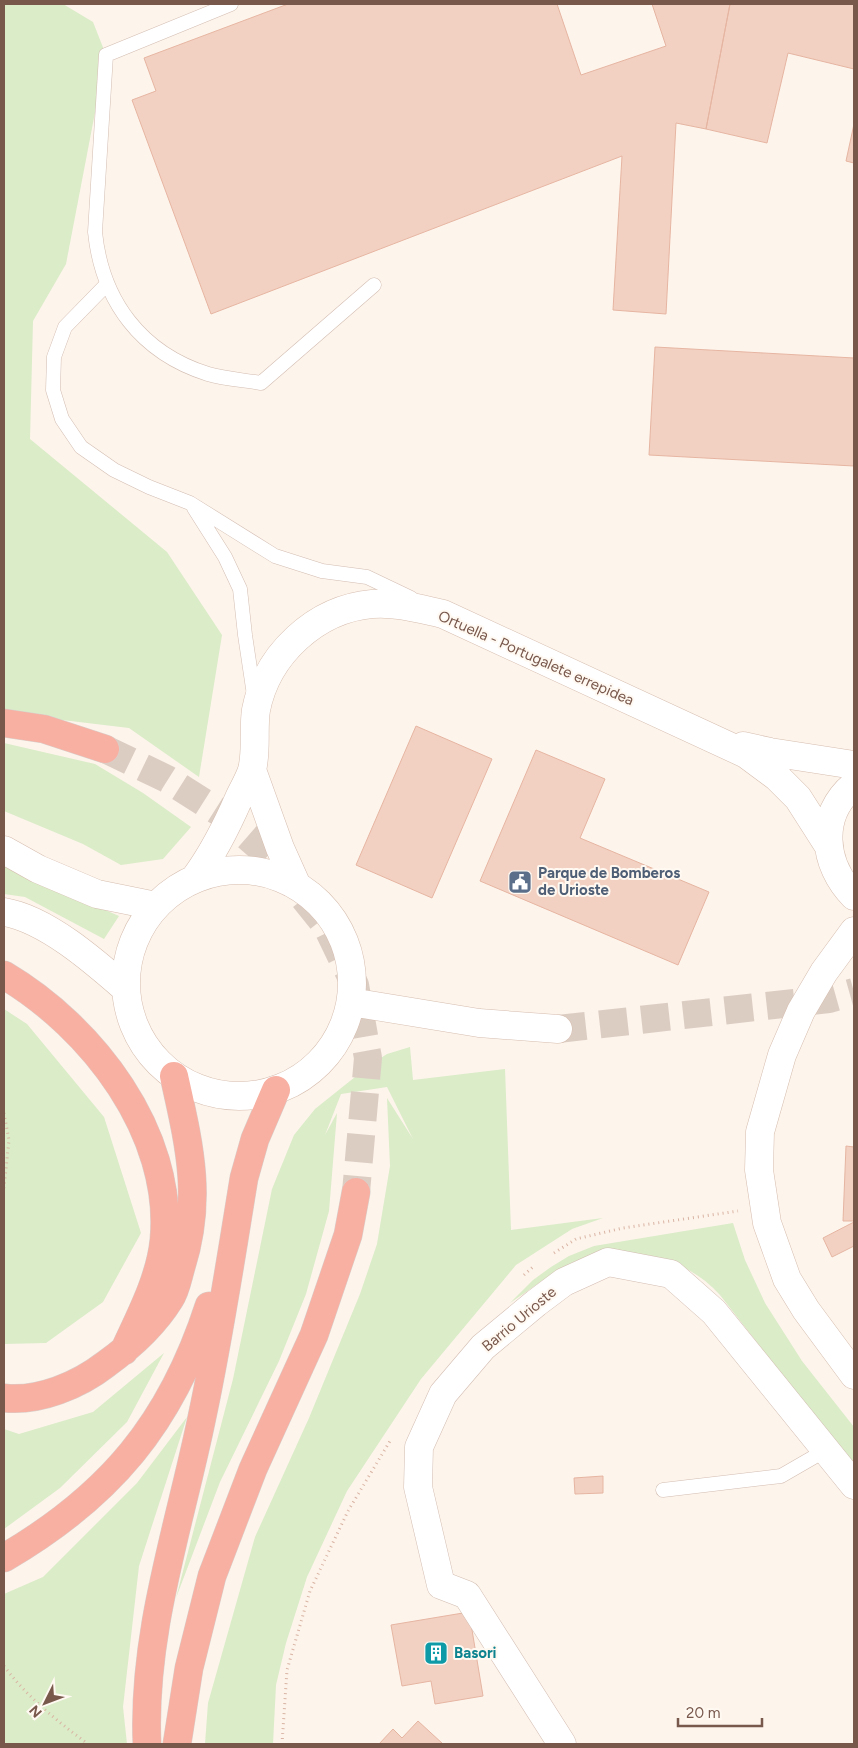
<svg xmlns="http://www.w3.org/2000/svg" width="858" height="1748" font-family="Figtree,sans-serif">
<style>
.green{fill:#daecc8}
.building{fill:#f3d1c2;stroke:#e6b5a2}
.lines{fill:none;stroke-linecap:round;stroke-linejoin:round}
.secondary-tunnel{stroke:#dccdc3;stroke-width:28;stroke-dasharray:28 14;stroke-linecap:butt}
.highway-tunnel{stroke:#dccdc3;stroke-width:28;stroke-dasharray:28 14;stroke-linecap:butt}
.lane-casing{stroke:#d3bdb2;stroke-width:15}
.street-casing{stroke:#d3bdb2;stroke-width:29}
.secondary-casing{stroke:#d6bdaf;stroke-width:29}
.highway-casing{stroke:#d9d0cd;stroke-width:29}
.path{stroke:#d9b4a4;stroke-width:3;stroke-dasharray:1 4;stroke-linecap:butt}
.lane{stroke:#fff;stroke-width:14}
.street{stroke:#fff;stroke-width:28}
.secondary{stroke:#fff;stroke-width:28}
.highway{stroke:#f7b0a2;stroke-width:28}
.labels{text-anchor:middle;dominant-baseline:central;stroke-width:4;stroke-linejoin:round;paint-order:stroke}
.street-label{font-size:15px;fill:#79584c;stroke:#fff9f2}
.service-label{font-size:15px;font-weight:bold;fill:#4e5e75;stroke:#fff9f2;text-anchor:start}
.culture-label{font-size:15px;font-weight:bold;fill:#0d838f;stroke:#fff9f2;text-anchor:start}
</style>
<rect width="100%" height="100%" fill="#fdf4eb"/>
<path class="green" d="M 4,4 L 63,4 L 93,22 L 106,55 L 66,264 L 33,321 L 30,439 L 167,552 L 222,635 L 199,777 L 129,728 L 4,713 Z
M 4,743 L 95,764 L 143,793 L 191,827 L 163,859 L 121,865 L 83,844 L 4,811 Z
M 4,866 L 119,916 L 104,939 L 25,897 L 4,894 Z
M 4,1009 L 27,1024 L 104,1117 L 141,1233 L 103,1302 L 46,1343 L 4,1344 Z
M 410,1047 L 413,1080 L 505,1069 L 511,1230 L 603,1218 L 572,1229 L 516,1265 L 421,1379 L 347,1491 L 307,1577 L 286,1643 L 276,1685 L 273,1744 L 205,1744 L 208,1703 L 255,1537 L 309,1418 L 360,1294 L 377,1244 L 390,1166 L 387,1098 L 413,1139 L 387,1087 L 341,1094 L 325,1135 L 337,1113 L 329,1211 L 306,1294 L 279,1361 L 220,1482 L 176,1598 L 233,1379 L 272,1189 L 294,1135 L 315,1109 L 370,1065 L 387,1054 Z
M 733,1223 L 745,1260 L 765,1303 L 802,1361 L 854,1427 L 854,1467 L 720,1295 C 685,1256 628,1244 579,1260 C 562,1265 527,1292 510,1303 L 533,1280 L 551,1267 L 569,1256 L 594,1246 Z
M 164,1353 L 127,1422 L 60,1488 L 4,1529 L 4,1429 L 19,1434 L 93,1412 Z
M 187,1417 L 139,1566 L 123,1707 L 127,1744 L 4,1744 L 4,1594 L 43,1577 L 137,1483 Z"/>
<path class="building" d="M 288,4 L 557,4 L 581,75 L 666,46 L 652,4 L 730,4 L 706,129 L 676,123 L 666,314 L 613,310 L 622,156 L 211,314 L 132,100 L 156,91 L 144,58 Z
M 730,4 L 854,4 L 854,69 L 788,53 L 767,143 L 706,129 Z
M 854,124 L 854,163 L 846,161 Z
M 655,347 L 854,358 L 854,466 L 649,455 Z
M 416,726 L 492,759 L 432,898 L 356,865 Z
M 536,750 L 605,779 L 580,838 L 709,892 L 678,965 L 480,881 Z
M 846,1146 L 854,1147 L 854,1221 L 843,1221 Z
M 854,1222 L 854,1246 L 832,1257 L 823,1238 Z
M 603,1476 L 603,1493 L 575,1494 L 574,1478 Z
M 469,1612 L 483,1696 L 435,1704 L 431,1681 L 402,1686 L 391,1625 Z
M 418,1721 L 443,1744 L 379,1744 L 393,1729 L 402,1738 Z"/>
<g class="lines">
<path class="secondary-tunnel" d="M 558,1029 L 829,999 L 854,992"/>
<path class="highway-tunnel" d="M 105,749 L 167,779 L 219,812 L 272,858 L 327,927 L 355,985 L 368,1058 L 356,1192"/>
<g class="lane-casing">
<path id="lane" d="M 231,4 L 106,55 L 95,232 C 102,301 141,353 208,374 C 225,379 244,380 261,383 L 374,285
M 107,284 L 65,327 L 54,357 L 53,390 L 62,419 L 81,447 L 114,470 L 149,487 L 190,503 L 275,556 L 322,571 L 367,577 L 411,598
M 194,508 L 225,557 L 240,589 L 245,635 L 254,695
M 663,1490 L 781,1476 L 826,1450"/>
</g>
<g class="street-casing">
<path id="street" d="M 562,1744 L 467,1595 L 441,1585 L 418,1487 L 419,1447 L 443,1394 L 483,1347 L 536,1303 L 564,1282 L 608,1262 L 671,1274 L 714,1312 L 854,1485"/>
</g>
<g class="secondary-casing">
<path id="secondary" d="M 743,746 L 770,752 L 854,765
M 252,770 L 280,848 L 297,886
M 854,785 C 817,815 823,865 854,896
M 4,850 L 38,869 L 97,894 L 156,906
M126 983a113 113 0 1 1 226 0a113 113 0 1 1-226 0Z
M 195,878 C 214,852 226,828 239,798 C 243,789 249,780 252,770 C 257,751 253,729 256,710 C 267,654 316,609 372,604 C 396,602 420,609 443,614 L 746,754 L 777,777 L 798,798 L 828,845
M 4,912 C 46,919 94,961 126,989
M 854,931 L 824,972 L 801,1011 L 782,1055 L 760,1132 L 759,1170 L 767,1223 L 787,1279 L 806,1310 L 854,1375
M 351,1002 L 479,1023 L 558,1029"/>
</g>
<g class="highway-casing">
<path id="highway" d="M 4,723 L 44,729 L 105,749
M 4,975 C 92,1027 174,1133 164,1240 C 160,1279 140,1316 124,1351
M 4,1398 C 39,1402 79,1385 106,1364 C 131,1346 154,1325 170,1299 C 176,1290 178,1277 181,1267 C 203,1198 189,1144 174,1076
M 4,1558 C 110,1496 171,1423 209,1306
M 147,1744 C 142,1632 180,1525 202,1417 C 219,1338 231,1257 244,1178 L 255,1139 L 276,1090
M 177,1744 L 189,1668 L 212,1576 L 253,1469 L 314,1335 L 348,1235 L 356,1192"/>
</g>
<path class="path" d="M 4,1113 L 9,1140 L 4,1188
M 554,1253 L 576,1239 L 623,1228 L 738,1211
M 524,1275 L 534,1266
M 4,1666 C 27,1697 57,1721 88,1744
M 282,1744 L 287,1670 L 310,1591 L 348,1511 L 390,1441"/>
<use href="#lane" class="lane"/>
<use href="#street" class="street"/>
<use href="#secondary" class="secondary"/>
<use href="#highway" class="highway"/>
</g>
<defs>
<g id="civic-square" transform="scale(1.25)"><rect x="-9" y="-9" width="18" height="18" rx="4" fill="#5c6f8a" stroke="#fff9f2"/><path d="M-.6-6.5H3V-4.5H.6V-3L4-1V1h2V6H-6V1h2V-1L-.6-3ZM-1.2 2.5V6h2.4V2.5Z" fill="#fff"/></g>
<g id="building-square" transform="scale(1.25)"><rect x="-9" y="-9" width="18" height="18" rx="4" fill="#0f9aa8" stroke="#fff9f2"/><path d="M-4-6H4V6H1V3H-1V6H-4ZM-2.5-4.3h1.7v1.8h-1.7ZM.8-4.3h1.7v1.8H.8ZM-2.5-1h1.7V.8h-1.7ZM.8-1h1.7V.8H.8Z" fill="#fff"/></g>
</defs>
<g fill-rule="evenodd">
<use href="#civic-square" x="520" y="882"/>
<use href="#building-square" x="436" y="1653"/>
</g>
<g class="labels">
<g class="street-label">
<text transform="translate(536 658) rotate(24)">Ortuella - Portugalete errepidea</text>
<text transform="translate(519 1319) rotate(-40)">Barrio Urioste</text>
</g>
<g class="service-label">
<text x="538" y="873">Parque de Bomberos<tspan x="538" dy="17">de Urioste</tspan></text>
</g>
<g class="culture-label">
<text x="454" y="1653">Basori</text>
</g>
</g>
<rect width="858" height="1748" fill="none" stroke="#79584c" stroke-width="10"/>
<g transform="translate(45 1703) rotate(228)" stroke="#fff9f2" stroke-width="4" paint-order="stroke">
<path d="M0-4L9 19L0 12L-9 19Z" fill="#79584c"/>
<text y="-8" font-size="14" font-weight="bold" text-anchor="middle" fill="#79584c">N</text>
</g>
<path d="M678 1718v8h84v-8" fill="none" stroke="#79584c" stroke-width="2.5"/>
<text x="686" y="1718" font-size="15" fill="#79584c" stroke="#fff9f2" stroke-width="4" paint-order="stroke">20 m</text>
</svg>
